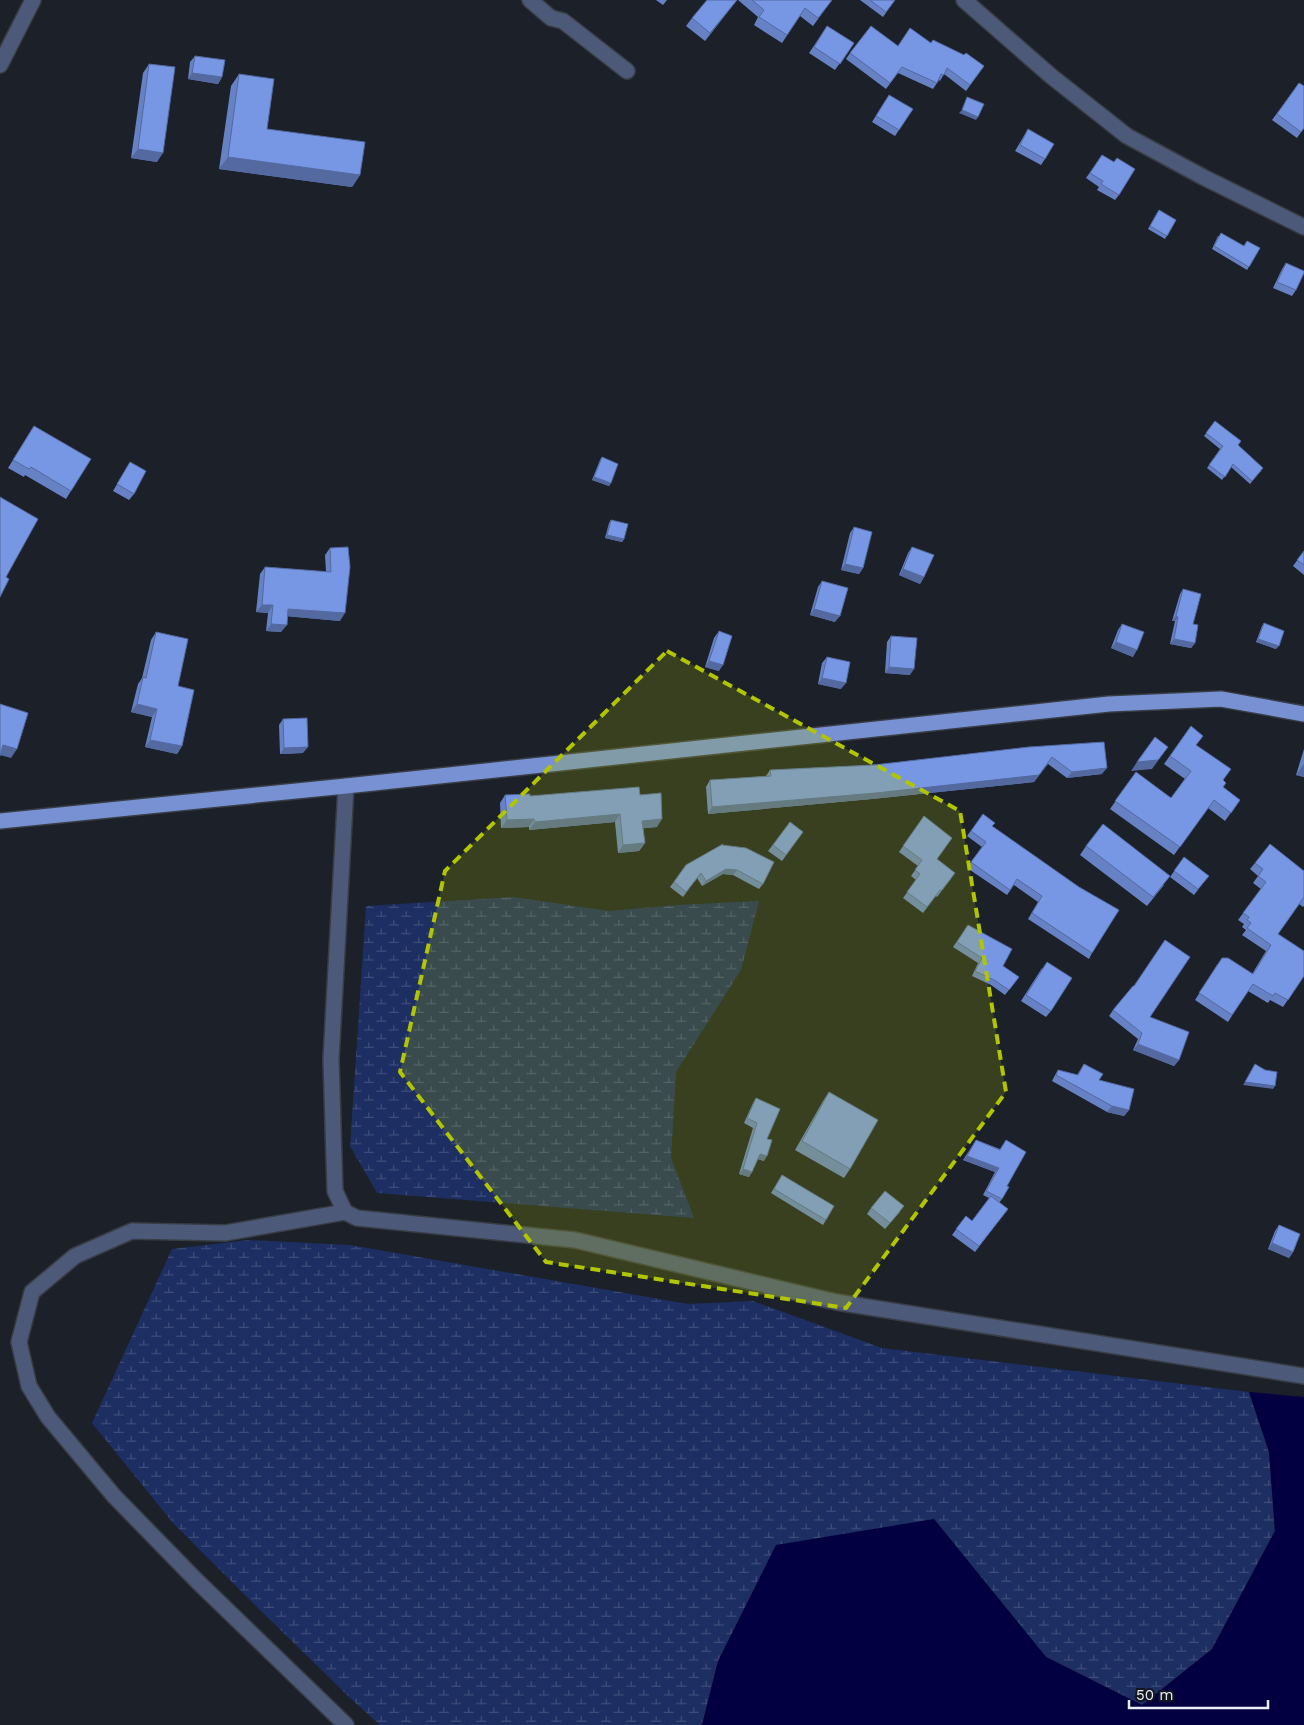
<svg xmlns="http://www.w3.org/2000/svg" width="1304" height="1725" font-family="'Work Sans',sans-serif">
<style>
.wetland{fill:url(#wetland-marsh)}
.water{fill:#030042}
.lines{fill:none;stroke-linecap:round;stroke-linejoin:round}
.minor-casing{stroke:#383d45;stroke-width:18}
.major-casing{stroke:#383d45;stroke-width:18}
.minor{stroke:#4c5978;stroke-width:15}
.major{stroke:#7791d2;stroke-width:15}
.wall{fill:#6681c4}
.shaded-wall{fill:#5369a0}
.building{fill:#7796e4;stroke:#5369a0}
.marked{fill:#b1c500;fill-opacity:0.2;stroke:#b1c500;stroke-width:4;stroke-dasharray:10 6;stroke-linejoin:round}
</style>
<defs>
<pattern id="wetland-marsh" width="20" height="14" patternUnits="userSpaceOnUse" patternTransform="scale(1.25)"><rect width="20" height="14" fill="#1d2e62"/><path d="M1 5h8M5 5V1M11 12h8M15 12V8" fill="none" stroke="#3e4d79"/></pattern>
</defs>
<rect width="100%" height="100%" fill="#1b2029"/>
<path class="wetland" d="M 513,897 L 609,911 L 677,905 L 759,901 L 741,970 L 676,1072 L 671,1158 L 694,1218 L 377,1193 L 350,1146 L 366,906 Z
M 248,1240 L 350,1245 L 688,1304 L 753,1301 L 882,1348 L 1249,1392 L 1269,1452 L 1275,1531 L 1212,1649 L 1142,1705 L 1046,1657 L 934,1519 L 718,1661 L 702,1725 L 380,1725 L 350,1698 L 259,1609 L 173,1523 L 92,1423 L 172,1249 Z"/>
<path class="water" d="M 1249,1392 L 1304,1397 L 1304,1725 L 702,1725 L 718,1661 L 776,1545 L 934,1519 L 1046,1657 L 1142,1705 L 1212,1649 L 1275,1531 L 1269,1452 Z"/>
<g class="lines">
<g class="minor-casing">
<path id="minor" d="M 530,0 L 551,18 L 563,21 L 627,71
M 964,0 L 1051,76 L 1127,136 L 1203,177 L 1304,227
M 0,65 L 33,0
M 346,786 L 331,1059 L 335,1191 L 345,1212 L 357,1218 L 575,1240 L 836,1302 L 1304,1376
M 345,1212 L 225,1233 L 132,1231 L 75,1256 L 32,1292 L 19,1342 L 29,1386 L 48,1417 L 114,1496 L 197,1581 L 346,1725"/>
</g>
<g class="major-casing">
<path id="major" d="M 0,821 L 346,786 L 1109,704 L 1221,699 L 1304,714"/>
</g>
<use href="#minor" class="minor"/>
<use href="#major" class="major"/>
</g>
<path class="wall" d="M 656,0 L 667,0 L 663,5 Z
M 737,0 L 705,41 L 686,26 L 692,18 Z
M 738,0 L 832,0 L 813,26 L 800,16 L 782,43 L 754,25 L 758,17 Z
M 860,0 L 895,0 L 883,17 Z
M 827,26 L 854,43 L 835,70 L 809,53 Z
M 933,40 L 984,66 L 966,91 L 944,74 L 940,81 L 939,80 L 933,89 L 898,73 L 886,89 L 846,59 L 850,53 L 898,46 L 931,43 Z
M 195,56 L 222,77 L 218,84 L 188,79 L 190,62 Z
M 149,64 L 157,162 L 131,158 L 143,73 Z
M 239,74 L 267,129 L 360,175 L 352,187 L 219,169 L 231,86 Z
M 1299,83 L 1304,128 L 1297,138 L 1272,120 Z
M 885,101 L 899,130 L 895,136 L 872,122 Z
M 1028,129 L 1045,159 L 1041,165 L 1015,151 Z
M 1102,155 L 1119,195 L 1115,200 L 1097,190 L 1099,187 L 1086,178 Z
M 1157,213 L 1176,220 L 1165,239 L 1148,229 Z
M 1218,236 L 1244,246 L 1260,248 L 1247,270 L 1212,249 Z
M 1286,263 L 1296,290 L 1292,296 L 1273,288 L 1282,269 Z
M 1215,421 L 1261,471 L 1250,484 L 1231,467 L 1222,480 L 1207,468 L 1220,449 L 1204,436 Z
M 34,426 L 71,491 L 66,499 L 25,475 L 24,477 L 8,468 Z
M 602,457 L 611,483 L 609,486 L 592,480 L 600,460 Z
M 130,462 L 134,494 L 129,500 L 113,491 Z
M 611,520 L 624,539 L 622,542 L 605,538 L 609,523 Z
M 854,527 L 863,568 L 859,574 L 841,570 L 850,533 Z
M 912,547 L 924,577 L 920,584 L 899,575 L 908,553 Z
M 330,548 L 340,621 L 287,616 L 281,632 L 266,631 L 268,613 L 256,612 L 260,574 L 265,567 L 326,572 L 325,555 Z
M 1304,551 L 1304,575 L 1293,566 Z
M 822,581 L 835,622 L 810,615 L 818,587 Z
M 1183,589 L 1193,624 L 1195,643 L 1191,648 L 1170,644 L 1175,621 L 1172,621 L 1180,594 Z
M 1264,623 L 1276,649 L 1256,642 L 1262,626 Z
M 1122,624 L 1133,657 L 1111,648 L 1118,630 Z
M 719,631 L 719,671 L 705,667 L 714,638 Z
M 156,632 L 178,686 L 182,746 L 177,754 L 145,747 L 152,717 L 131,712 L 138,684 L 142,678 L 151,640 Z
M 891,636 L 910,675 L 885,673 L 887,642 Z
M 827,657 L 841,689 L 818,684 L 822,663 Z
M 283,719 L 303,753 L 280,754 L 279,725 Z
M 1191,726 L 1196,745 L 1223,780 L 1223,787 L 1240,800 L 1225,821 L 1208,808 L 1174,855 L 1110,809 L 1136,772 L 1171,798 L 1185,779 L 1164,764 Z
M 1029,747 L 1102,774 L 1067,778 L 1048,764 L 1034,782 L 872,799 L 708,814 L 706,787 L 710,780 L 766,776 L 770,770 L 874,765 Z
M 1304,749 L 1304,777 L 1296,775 Z
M 505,795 L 530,796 L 640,795 L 657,827 L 643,828 L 645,843 L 639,851 L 618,853 L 615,822 L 529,830 L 529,827 L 501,828 L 500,803 Z
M 983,814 L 992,826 L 1092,953 L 1089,959 L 1028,919 L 1038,902 L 1014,885 L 1007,895 L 967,868 L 982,847 L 967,836 Z
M 924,816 L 937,859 L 951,879 L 937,897 L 936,896 L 923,913 L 903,898 L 916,880 L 911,876 L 918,866 L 899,852 Z
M 790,822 L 803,832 L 782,861 L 768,851 Z
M 722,845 L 763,884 L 759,889 L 733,875 L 723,874 L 702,886 L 697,878 L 683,897 L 670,887 L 686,865 Z
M 1086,846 L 1164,885 L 1147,906 L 1080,855 Z
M 1184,857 L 1204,882 L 1194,895 L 1170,877 Z
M 1255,863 L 1304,871 L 1304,906 L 1303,907 L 1299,904 L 1278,934 L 1304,976 L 1283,1007 L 1270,1000 L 1268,1003 L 1248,991 L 1228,1022 L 1195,1000 L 1217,965 L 1252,974 L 1266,951 L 1242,935 L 1246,930 L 1242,927 L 1244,924 L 1238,920 L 1261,889 L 1253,883 L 1258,876 L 1250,869 Z
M 968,925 L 1003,966 L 1019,977 L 1005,995 L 991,985 L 972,976 L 978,963 L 953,947 Z
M 1042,968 L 1051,1011 L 1046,1017 L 1021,1001 Z
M 1113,1010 L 1150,1017 L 1179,1060 L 1174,1066 L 1133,1050 L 1138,1039 L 1109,1016 Z
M 1084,1064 L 1099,1080 L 1129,1110 L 1124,1116 L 1107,1112 L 1052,1081 L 1054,1077 L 1058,1070 L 1077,1075 Z
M 829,1092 L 850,1169 L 844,1178 L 795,1150 L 823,1101 Z
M 756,1098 L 767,1139 L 764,1161 L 758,1159 L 752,1172 L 749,1177 L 739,1174 L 753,1128 L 744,1123 L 753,1103 Z
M 976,1140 L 1000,1149 L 1006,1140 L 1007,1186 L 1002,1199 L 999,1203 L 1008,1209 L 975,1252 L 952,1235 L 966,1216 L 972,1221 L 989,1198 L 983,1195 L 995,1172 L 963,1160 Z
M 782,1175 L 826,1220 L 823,1225 L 771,1193 Z
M 871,1208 L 900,1212 L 885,1229 L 867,1214 Z
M 1279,1225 L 1293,1252 L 1289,1258 L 1268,1249 L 1275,1231 Z"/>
<path class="shaded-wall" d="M 737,0 L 705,41 L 710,33 Z
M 192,73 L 222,77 L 218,84 L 188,79 Z
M 962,110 L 978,117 L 976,120 L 959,113 Z
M 138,149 L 163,153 L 157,162 L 131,158 Z
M 228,157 L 360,175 L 352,187 L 219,169 Z
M 594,477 L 611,483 L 609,486 L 592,480 Z
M 607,535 L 624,539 L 622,542 L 605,538 Z
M 845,564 L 863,568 L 859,574 L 841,570 Z
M 903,569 L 924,577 L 920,584 L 899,575 Z
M 262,605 L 273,605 L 268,613 L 256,612 Z
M 288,609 L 345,613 L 340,621 L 283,616 Z
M 814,609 L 840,616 L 835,622 L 810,615 Z
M 1176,616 L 1178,617 L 1175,621 L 1172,621 Z
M 271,624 L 287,625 L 281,632 L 266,631 Z
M 1174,639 L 1195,643 L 1191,648 L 1170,644 Z
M 1258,639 L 1279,646 L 1276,649 L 1256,642 Z
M 1116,642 L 1137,650 L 1133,657 L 1111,648 Z
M 709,661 L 723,665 L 719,671 L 705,667 Z
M 889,667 L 914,669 L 910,675 L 885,673 Z
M 822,678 L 846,683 L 841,689 L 818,684 Z
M 137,704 L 157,709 L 152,717 L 131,712 Z
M 150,740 L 182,746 L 177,754 L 145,747 Z
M 3,745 L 17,749 L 11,758 L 0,755 Z
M 308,747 L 303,753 L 280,754 L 284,748 Z
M 1168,747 L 1152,769 L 1131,771 L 1137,762 Z
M 1052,757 L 1034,782 L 872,799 L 708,814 L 712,807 Z
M 1304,764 L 1304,777 L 1296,775 Z
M 1107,768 L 1102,774 L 1067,778 L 1072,772 Z
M 620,814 L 615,822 L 529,830 L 535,822 Z
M 534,819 L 529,827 L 501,828 L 507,820 Z
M 662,819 L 657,827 L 637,829 L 642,821 Z
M 645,843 L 639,851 L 618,853 L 623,845 Z
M 726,869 L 737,870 L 733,875 L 723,874 L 702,886 L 706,881 Z
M 1138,1044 L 1179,1060 L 1174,1066 L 1133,1050 Z
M 1245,1082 L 1275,1086 L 1273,1089 L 1243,1085 Z
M 1112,1106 L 1129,1110 L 1124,1116 L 1107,1112 Z
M 760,1154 L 767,1156 L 764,1161 L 757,1159 Z
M 967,1156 L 999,1168 L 995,1172 L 963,1160 Z
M 743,1169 L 752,1172 L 749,1177 L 739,1174 Z
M 1272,1243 L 1293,1252 L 1289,1258 L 1268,1249 Z"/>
<path class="building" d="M 707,0 L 737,0 L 710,33 L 692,18 Z
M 752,0 L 832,0 L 818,18 L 805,8 L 787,35 L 759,17 L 764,10 Z
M 870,0 L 895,0 L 886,12 Z
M 827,26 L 854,43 L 840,64 L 814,47 Z
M 871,26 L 898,46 L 910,28 L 931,43 L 933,40 L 964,55 L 966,53 L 984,66 L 970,85 L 947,68 L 944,75 L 941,74 L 937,83 L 902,67 L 890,83 L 850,53 Z
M 195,56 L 225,60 L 222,77 L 192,73 Z
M 149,64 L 175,67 L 163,153 L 138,149 Z
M 239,74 L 274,79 L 267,129 L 365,142 L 360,175 L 228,157 Z
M 1299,83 L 1304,86 L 1304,128 L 1301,132 L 1277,114 Z
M 889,95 L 913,109 L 899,130 L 876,116 Z
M 967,97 L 984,104 L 978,117 L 962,110 Z
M 1028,129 L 1054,144 L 1045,159 L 1020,145 Z
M 1102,155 L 1114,162 L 1117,158 L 1135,169 L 1119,195 L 1101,184 L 1103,181 L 1090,173 Z
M 1159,210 L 1176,220 L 1167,236 L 1150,226 Z
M 1221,233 L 1244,246 L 1247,241 L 1260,248 L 1249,267 L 1214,246 Z
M 1286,263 L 1304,271 L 1304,273 L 1296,290 L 1277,282 Z
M 1215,421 L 1241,441 L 1238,445 L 1263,468 L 1252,481 L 1233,464 L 1225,477 L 1209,465 L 1223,446 L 1206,433 Z
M 34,426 L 91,459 L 71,491 L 31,467 L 29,469 L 13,460 Z
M 602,457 L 618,464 L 611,483 L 594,477 Z
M 130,462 L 146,471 L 134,494 L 117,484 Z
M 0,497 L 38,519 L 6,577 L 9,579 L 0,597 Z
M 611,520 L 628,524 L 624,539 L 607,535 Z
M 854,527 L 872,532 L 863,568 L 845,564 Z
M 348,547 L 350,567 L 345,613 L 288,609 L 287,625 L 271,624 L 273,605 L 262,605 L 265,567 L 331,572 L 330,548 Z
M 912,547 L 934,555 L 924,577 L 903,569 Z
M 1304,551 L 1304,565 L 1297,560 Z
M 822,581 L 848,588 L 840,616 L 814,609 Z
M 1183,589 L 1201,594 L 1193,624 L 1198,625 L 1195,643 L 1174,639 L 1178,617 L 1176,616 Z
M 1264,623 L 1284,631 L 1279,646 L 1258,639 Z
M 1122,624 L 1144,632 L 1137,650 L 1116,642 Z
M 719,631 L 732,636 L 723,665 L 709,661 Z
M 156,632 L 188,639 L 178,686 L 194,690 L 182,746 L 150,740 L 157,709 L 137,704 L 143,677 L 146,678 Z
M 891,636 L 917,638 L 914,669 L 889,667 Z
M 827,657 L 850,662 L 846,683 L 822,678 Z
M 0,704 L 28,713 L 17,749 L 3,745 L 0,756 Z
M 307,718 L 308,747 L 284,748 L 283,719 Z
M 1191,726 L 1203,736 L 1196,745 L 1231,769 L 1223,780 L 1226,783 L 1223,787 L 1240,800 L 1231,813 L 1214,800 L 1180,847 L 1115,801 L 1136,772 L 1171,798 L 1191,771 L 1170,756 Z
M 1155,737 L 1168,747 L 1158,760 L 1137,762 Z
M 1104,742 L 1107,768 L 1072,772 L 1052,757 L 1039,775 L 876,793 L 712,807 L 710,780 L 771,776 L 770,770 L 874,765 L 1029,747 Z
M 639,787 L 640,795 L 661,793 L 662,819 L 642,821 L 645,843 L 623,845 L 620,814 L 535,822 L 534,819 L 507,820 L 505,795 L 530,794 L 530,796 Z
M 983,814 L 995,823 L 992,826 L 1079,887 L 1119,910 L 1092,953 L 1032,913 L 1042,896 L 1017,879 L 1010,890 L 971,862 L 986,842 L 971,831 Z
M 924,816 L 952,838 L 937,859 L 955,873 L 941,891 L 940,890 L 927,907 L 907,892 L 920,874 L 915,870 L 922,860 L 903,846 Z
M 790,822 L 803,832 L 786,855 L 773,845 Z
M 1103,824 L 1170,876 L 1153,897 L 1086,846 Z
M 723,844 L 722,845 L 746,848 L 774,862 L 763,884 L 737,870 L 726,869 L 706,881 L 701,873 L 686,892 L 674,882 L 686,865 Z
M 1270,844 L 1304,871 L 1304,897 L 1278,934 L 1304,951 L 1304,976 L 1288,1000 L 1275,993 L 1273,996 L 1253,984 L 1232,1015 L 1199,993 L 1222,958 L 1228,958 L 1253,974 L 1271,945 L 1247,928 L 1251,923 L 1247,920 L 1249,917 L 1243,913 L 1266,882 L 1258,876 L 1263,869 L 1255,863 Z
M 1184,857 L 1209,876 L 1198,889 L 1174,871 Z
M 968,925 L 1012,949 L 1003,966 L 1019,977 L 1009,990 L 994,980 L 975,971 L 982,958 L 957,942 Z
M 1165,940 L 1190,957 L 1150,1017 L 1189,1032 L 1179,1060 L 1138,1044 L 1142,1033 L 1113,1010 L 1133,986 L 1134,986 Z
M 1047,962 L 1072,978 L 1051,1011 L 1026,995 Z
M 1084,1064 L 1103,1074 L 1099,1080 L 1134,1089 L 1129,1110 L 1112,1106 L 1056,1075 L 1058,1070 L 1078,1075 Z
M 1255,1064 L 1265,1070 L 1277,1072 L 1275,1086 L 1245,1082 Z
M 829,1092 L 878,1120 L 850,1169 L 802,1141 Z
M 756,1098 L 780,1109 L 767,1139 L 772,1140 L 767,1156 L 760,1154 L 752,1172 L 743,1169 L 757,1123 L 747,1118 Z
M 976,1140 L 1000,1150 L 1006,1140 L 1026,1152 L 1007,1186 L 1009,1187 L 1002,1199 L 986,1191 L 999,1168 L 967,1156 Z
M 782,1175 L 834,1206 L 826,1220 L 774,1189 Z
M 885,1191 L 904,1206 L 890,1223 L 871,1208 Z
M 991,1196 L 1008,1209 L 979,1246 L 956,1229 L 966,1216 L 972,1221 Z
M 1279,1225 L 1300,1234 L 1293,1252 L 1272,1243 Z"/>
<path class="marked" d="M 667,651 L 960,811 L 1006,1092 L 846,1308 L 546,1262 L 400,1072 L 445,871 Z"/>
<path d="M1129 1700v8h139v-8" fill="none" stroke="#eaedf3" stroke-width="2.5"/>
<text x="1136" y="1700" font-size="15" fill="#eaedf3" stroke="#12161f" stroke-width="4" paint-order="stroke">50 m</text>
</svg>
